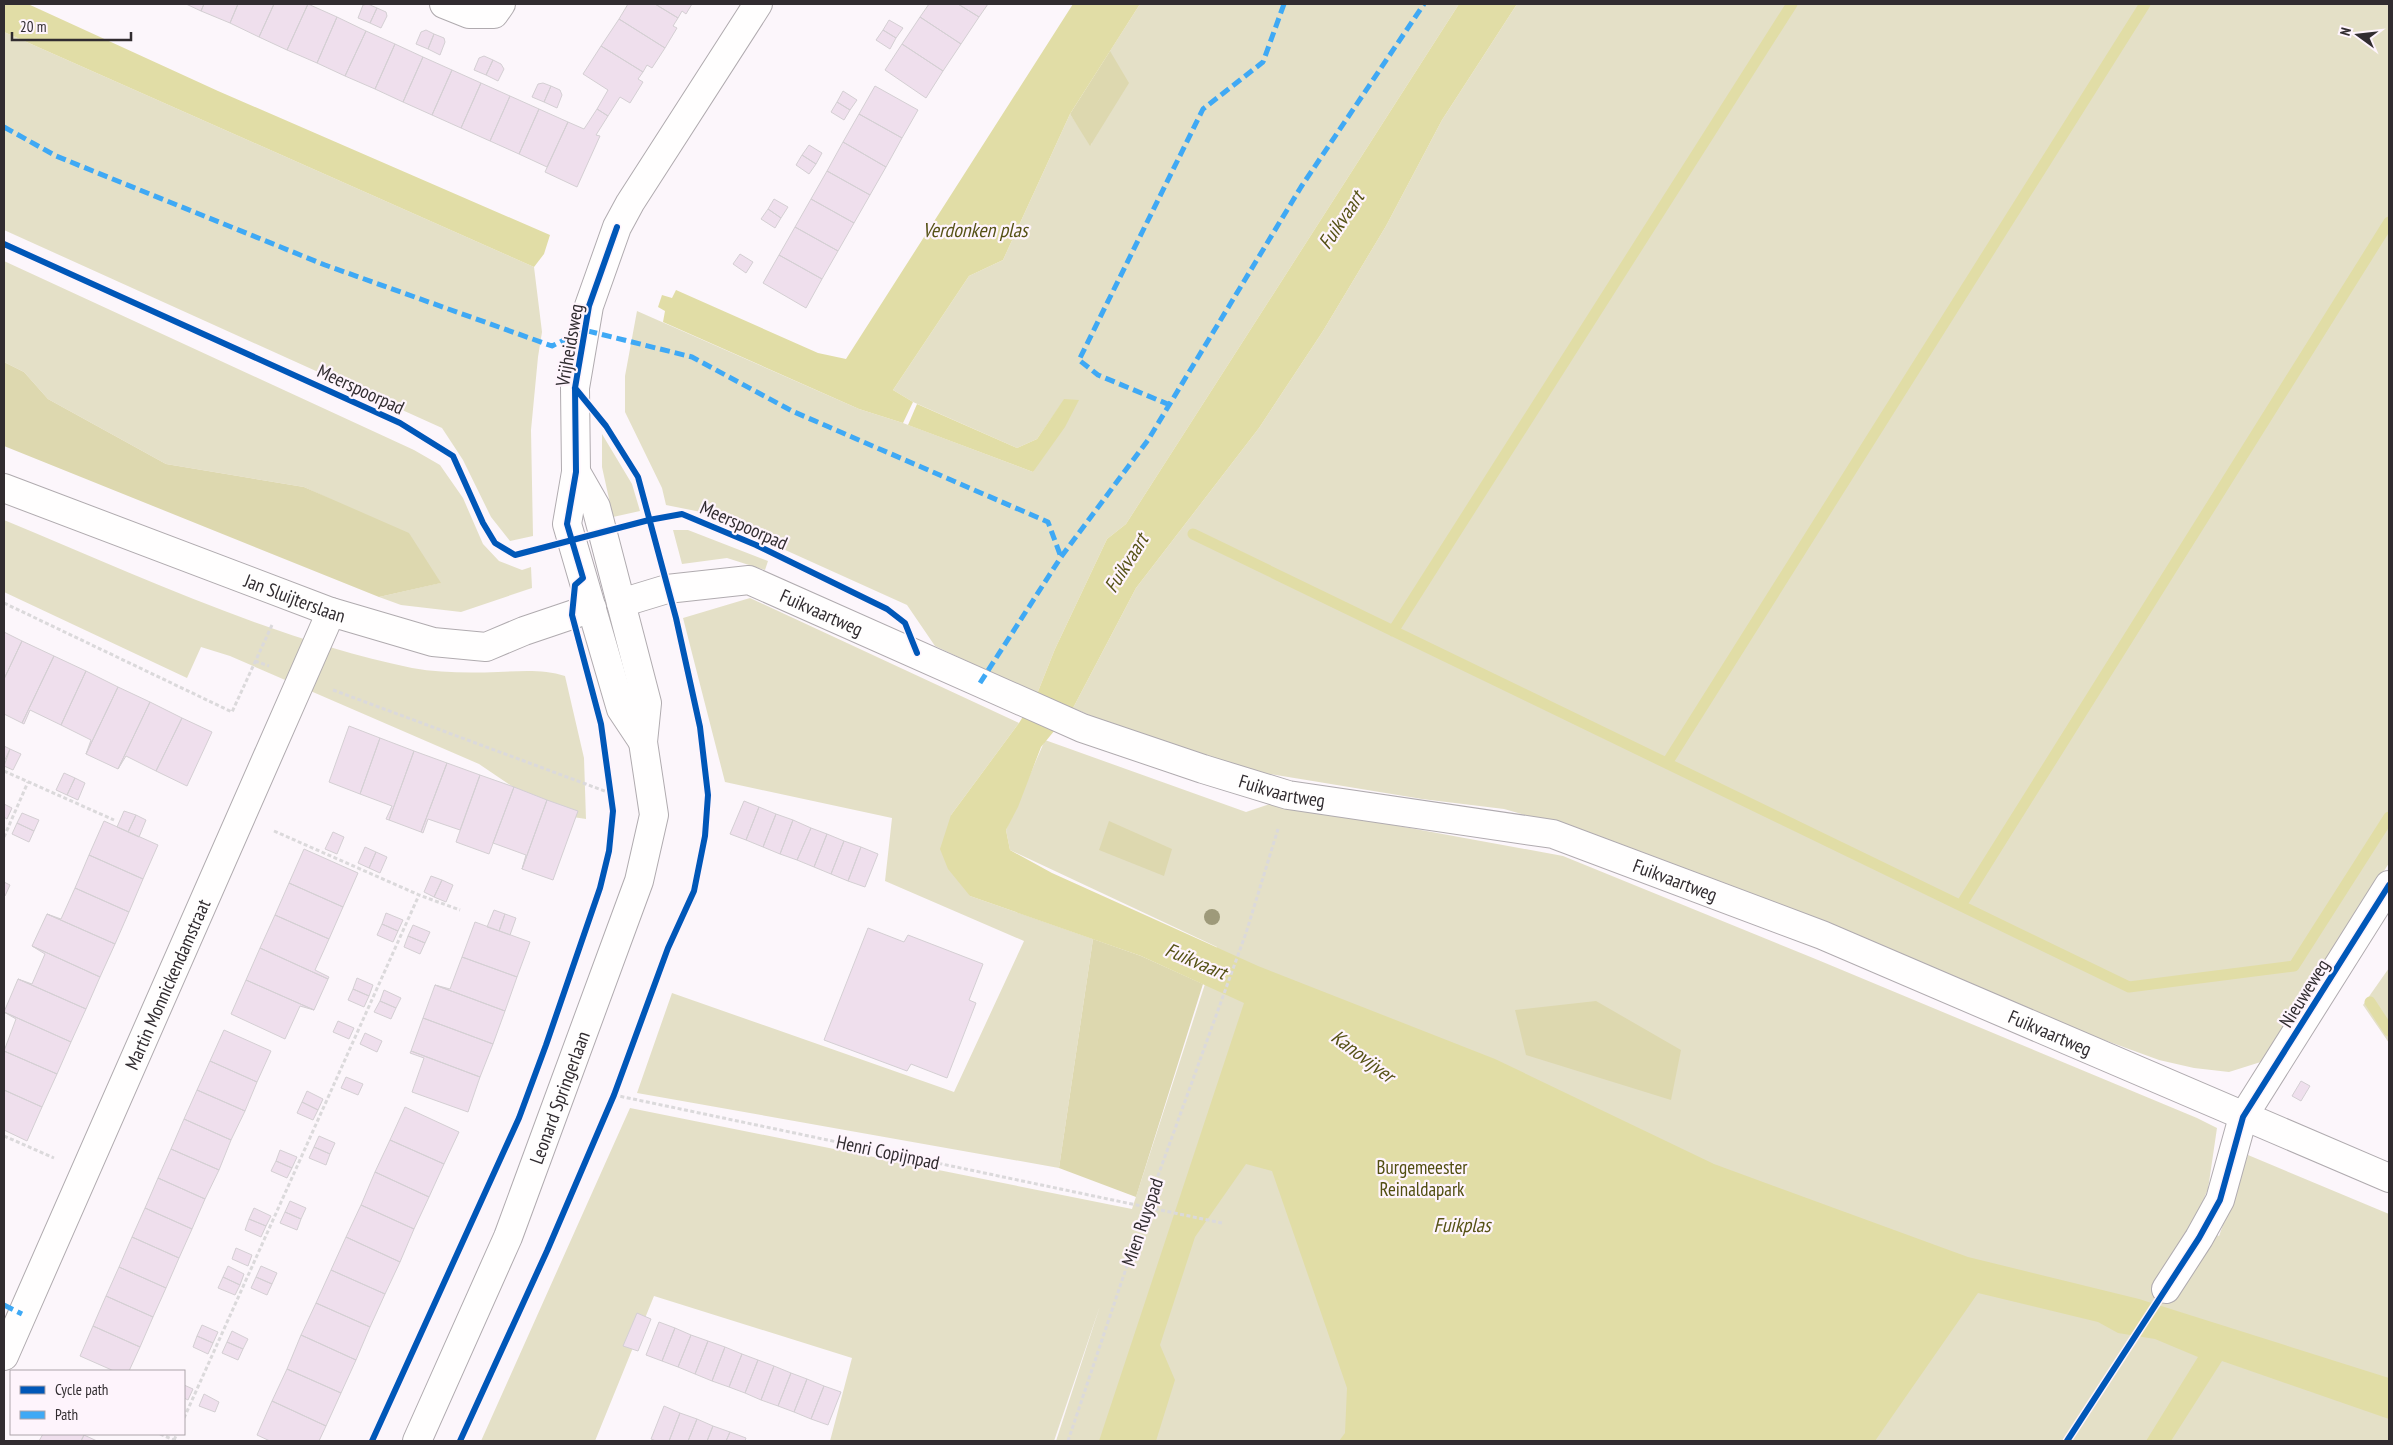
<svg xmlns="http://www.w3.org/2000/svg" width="2393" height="1445" font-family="'PT Sans Narrow',sans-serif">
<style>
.green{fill:#e4e0c7}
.forest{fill:#ddd8af}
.water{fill:#e1dda6}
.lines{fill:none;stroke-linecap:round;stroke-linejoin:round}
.stream{stroke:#e1dda6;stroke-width:11}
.building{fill:#efdfed;stroke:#d4cfd3}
.minor-casing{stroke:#b0abaf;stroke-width:30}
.tertiary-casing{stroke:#b0abaf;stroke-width:30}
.path{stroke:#dbd9db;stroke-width:3;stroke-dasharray:4 2.5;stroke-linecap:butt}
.minor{stroke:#fffefe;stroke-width:28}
.tertiary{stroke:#fffefe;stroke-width:28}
.quiet{stroke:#3fa9f5;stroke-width:5;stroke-dasharray:10 5;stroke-linecap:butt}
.cycleway-casing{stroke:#fef4fc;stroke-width:9}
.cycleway{stroke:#0057b8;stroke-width:6}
.tree{fill:#9e9a7a}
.labels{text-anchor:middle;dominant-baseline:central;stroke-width:4.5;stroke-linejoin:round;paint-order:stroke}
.street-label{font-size:19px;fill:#312c30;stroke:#fef4fc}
.park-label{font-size:19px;fill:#514e10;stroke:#fef4fc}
.water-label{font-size:20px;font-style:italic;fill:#565216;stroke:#fef4fc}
</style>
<rect width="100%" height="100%" fill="#fcf6fb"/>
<path class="green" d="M 1140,4 L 1459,4 L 1126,524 L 1107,539 L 1055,649 L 1037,694 L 935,646 L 907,605 L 701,512 L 666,505 L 662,488 L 625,412 L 625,376 L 637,311 L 859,409 L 903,423 L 1033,472 L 1064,400 L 1037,439 L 1017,448 L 913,402 L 893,390 L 969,276 L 1003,260 L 1070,114 L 1091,145 L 1110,51 Z
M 1517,4 L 2389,4 L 2389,863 L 2267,1060 L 2229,1072 L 2194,1068 L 2159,1060 L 1967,990 L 1581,831 L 1504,809 L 1422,799 L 1251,771 L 1101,720 L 1073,708 L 1136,588 L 1259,428 L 1323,331 L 1386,226 L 1442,120 Z
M 4,32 L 534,267 L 542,332 L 538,357 L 531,430 L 533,536 L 510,541 L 491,517 L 463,460 L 442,428 L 4,230 Z
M 4,261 L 414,450 L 440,465 L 463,498 L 483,544 L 499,561 L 522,570 L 531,567 L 532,588 L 461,612 L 401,605 L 379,597 L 440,583 L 330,499 L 304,487 L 166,464 L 48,399 L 24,372 L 4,362 Z
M 602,434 L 632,484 L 640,511 L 613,517 L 602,467 Z
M 4,520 C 137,575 270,638 412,668 C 440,673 469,673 498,672 C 520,671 544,669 565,676 L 584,758 L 586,819 L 553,814 L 479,764 L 230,656 L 201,647 L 187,678 L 4,592 Z
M 673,530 L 688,530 L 768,561 L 765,570 L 727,558 L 682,564 Z
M 750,598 L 1019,723 L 951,815 L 970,896 L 1093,939 L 1059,1168 L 637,1093 L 672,993 L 954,1092 L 1024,941 L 885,881 L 892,818 L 725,782 L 683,618 Z
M 1045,740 L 1246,812 L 1273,803 L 1563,856 L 1818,960 L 2197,1118 L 2217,1128 L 2208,1189 L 2193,1224 L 2219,1236 L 2248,1155 L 2389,1214 L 2389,1441 L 1056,1441 L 1100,1306 L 1054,1441 L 830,1441 L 852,1358 L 654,1296 L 595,1441 L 481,1441 L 630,1108 L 1132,1209 L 1217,947 L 1010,850 L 1006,830 Z
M 2389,968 L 2389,1043 L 2363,1005 Z"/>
<path class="forest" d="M 1110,51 L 1129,83 L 1090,146 L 1070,114 Z
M 4,362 L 24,372 L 48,399 L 166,464 L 304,487 L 409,533 L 441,583 L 379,597 L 4,446 Z
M 1109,821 L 1172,849 L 1164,876 L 1099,850 Z
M 1093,939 L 1141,956 L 1203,984 L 1136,1197 L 1059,1168 Z
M 1596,1001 L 1681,1050 L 1671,1100 L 1526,1055 L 1515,1010 Z"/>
<path class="water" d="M 4,4 L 28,4 L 218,91 L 550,235 L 544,254 L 534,267 L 4,32 Z
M 1073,4 L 1140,4 L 1070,114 L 1003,260 L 969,276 L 893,390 L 913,402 L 903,423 L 859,409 L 663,322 L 665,311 L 658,307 L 662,295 L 672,298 L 676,290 L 818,353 L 846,359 Z
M 1459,4 L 1517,4 L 1442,120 L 1386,226 L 1323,331 L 1259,428 L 1136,588 L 1073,708 L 1041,747 L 1018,807 L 1006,830 L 1010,850 L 1052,873 L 1258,966 L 1495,1059 L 1714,1164 L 1968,1257 L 2139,1299 L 2389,1378 L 2389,1419 L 2222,1361 L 2171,1441 L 2146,1441 L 2198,1357 L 2155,1339 L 2118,1333 L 2098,1322 L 1978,1293 L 1875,1441 L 1339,1441 L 1345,1433 L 1347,1388 L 1272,1171 L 1246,1164 L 1195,1237 L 1160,1345 L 1175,1380 L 1156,1441 L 1099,1441 L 1244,1003 L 1141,956 L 970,896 L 948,869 L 940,849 L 951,815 L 1019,723 L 1037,694 L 1055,649 L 1107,539 L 1126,524 Z
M 1064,399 L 1079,400 L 1065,427 L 1033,472 L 908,425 L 917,404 L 1017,448 L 1037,439 Z"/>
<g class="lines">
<path class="stream" d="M 1193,534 L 2129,987 L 2294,966 L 2389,817
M 1393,631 L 1792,4
M 1667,763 L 2145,4
M 1961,905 L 2389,222
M 2370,1002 L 2389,1031"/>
</g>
<path class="building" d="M 186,4 L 204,4 L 201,11 Z
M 204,4 L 238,4 L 230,23 L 201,11 Z
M 238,4 L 274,4 L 259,37 L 230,23 Z
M 274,4 L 308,4 L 287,50 L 259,37 Z
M 308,4 L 337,17 L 317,63 L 287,50 Z
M 368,4 L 377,8 L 370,23 L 358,18 L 363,5 Z
M 628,4 L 655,4 L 678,18 L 673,26 L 677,28 L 665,48 L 619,19 Z
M 655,4 L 692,4 L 686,14 L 682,11 L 678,18 Z
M 929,4 L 958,4 L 979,17 L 961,44 L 920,17 Z
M 958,4 L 988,4 L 979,17 Z
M 377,8 L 386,12 L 387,16 L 381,28 L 370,23 Z
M 337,17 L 366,31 L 345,76 L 317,63 Z
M 920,17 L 961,44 L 943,71 L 902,44 Z
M 619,19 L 665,48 L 652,68 L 647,65 L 643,72 L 601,46 Z
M 889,20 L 903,28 L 896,38 L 883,30 Z
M 426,30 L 434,34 L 428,49 L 416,44 L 421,32 Z
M 883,30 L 896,38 L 890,49 L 876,40 Z
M 366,31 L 395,44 L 375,89 L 345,76 Z
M 434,34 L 444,38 L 445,42 L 440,55 L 428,49 Z
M 395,44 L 423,57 L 403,102 L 375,89 Z
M 902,44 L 943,71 L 926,98 L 885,70 Z
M 601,46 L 643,72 L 638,79 L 643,82 L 630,103 L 620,97 L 608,116 L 597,109 L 608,90 L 583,74 Z
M 484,56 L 493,60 L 486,75 L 474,70 L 479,58 Z
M 423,57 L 452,70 L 432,115 L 403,102 Z
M 493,60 L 501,64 L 504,69 L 498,81 L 486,75 Z
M 452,70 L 481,83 L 461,128 L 432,115 Z
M 481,83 L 510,96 L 490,141 L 461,128 Z
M 543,83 L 551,86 L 544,102 L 532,97 L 538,84 Z
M 551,86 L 560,90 L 562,95 L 557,108 L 544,102 Z
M 875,86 L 918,110 L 902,138 L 859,114 Z
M 843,91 L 857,100 L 850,110 L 837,102 Z
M 510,96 L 539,109 L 519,154 L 490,141 Z
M 837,102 L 850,110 L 844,120 L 831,112 Z
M 539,109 L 568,122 L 547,167 L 519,154 Z
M 597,109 L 608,116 L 596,135 L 600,136 L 577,187 L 545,172 L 568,122 L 584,129 Z
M 859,114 L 902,138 L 886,167 L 843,142 Z
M 843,142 L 886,167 L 870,195 L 827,171 Z
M 809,145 L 822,153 L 816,164 L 802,155 Z
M 802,155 L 816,164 L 809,174 L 796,165 Z
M 827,171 L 870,195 L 854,223 L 811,199 Z
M 774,199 L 788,207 L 781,218 L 768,209 Z
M 811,199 L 854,223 L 838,251 L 795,227 Z
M 768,209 L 781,218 L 775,228 L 761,219 Z
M 795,227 L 838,251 L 822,279 L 779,255 Z
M 740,254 L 753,262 L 746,273 L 733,264 Z
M 779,255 L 822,279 L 806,308 L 763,283 Z
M 4,632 L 22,641 L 4,679 Z
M 22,641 L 54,656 L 22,723 L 4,714 L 4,679 Z
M 54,656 L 86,671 L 61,725 L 30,710 L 24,724 L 22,723 Z
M 86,671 L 118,687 L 86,754 L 91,740 L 61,725 Z
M 118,687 L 150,702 L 118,769 L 86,754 Z
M 150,702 L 182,718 L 156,771 L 126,756 L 118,769 Z
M 182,718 L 212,732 L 187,786 L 156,771 Z
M 349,726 L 380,738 L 360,794 L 329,782 Z
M 380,738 L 414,751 L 389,820 L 386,819 L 392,806 L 360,794 Z
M 4,746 L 10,749 L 4,762 Z
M 10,749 L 21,754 L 13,770 L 4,766 Z
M 414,751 L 447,763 L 421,832 L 389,820 Z
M 447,763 L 480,775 L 460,830 L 428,819 L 423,833 L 421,832 Z
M 64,773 L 75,778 L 67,795 L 56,790 Z
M 480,775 L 514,787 L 489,854 L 456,842 Z
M 75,778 L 85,783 L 78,800 L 67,795 Z
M 514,787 L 547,800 L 522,869 L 526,855 L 493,843 Z
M 547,800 L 578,811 L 553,880 L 522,869 Z
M 744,801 L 759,807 L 746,840 L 730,834 Z
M 4,804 L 12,808 L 7,819 L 4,817 Z
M 759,807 L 776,814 L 763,847 L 746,840 Z
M 124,811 L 136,815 L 128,832 L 117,827 Z
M 22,813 L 39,820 L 34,831 L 17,823 Z
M 776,814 L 793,820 L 780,854 L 763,847 Z
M 136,815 L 146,820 L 139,837 L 128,832 Z
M 793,820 L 811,828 L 797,860 L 780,854 Z
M 104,821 L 158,845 L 143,879 L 89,855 Z
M 17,823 L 34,831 L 29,842 L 12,834 Z
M 811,828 L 827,834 L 814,867 L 797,860 Z
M 333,832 L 344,837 L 337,854 L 325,849 Z
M 827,834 L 844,841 L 831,874 L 814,867 Z
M 844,841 L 861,847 L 848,881 L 831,874 Z
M 365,847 L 376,852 L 369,868 L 358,863 Z
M 861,847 L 878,854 L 865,887 L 848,881 Z
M 304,849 L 358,873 L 343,907 L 289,883 Z
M 376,852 L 387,857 L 380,873 L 369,868 Z
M 89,855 L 143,879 L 129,912 L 75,888 Z
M 431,876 L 442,880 L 434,897 L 424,892 Z
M 442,880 L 453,885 L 446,902 L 434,897 Z
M 4,882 L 10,885 L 5,896 L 4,895 Z
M 289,883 L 343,907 L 329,939 L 275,915 Z
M 75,888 L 129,912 L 115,944 L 47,914 L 61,919 Z
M 494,910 L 505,914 L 499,931 L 487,927 Z
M 386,913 L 403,920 L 398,931 L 382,924 Z
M 47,914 L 115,944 L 100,977 L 32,946 Z
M 505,914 L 516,918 L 510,935 L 499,931 Z
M 275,915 L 329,939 L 315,970 L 329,977 L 328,979 L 260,948 Z
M 475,922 L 530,942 L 517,977 L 462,957 Z
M 382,924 L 398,931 L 393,942 L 377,935 Z
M 413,925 L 430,932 L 425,943 L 408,936 Z
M 868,928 L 904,942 L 908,935 L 983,964 L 969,1000 L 976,1003 L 947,1078 L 911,1064 L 907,1071 L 824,1040 Z
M 408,936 L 425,943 L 420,954 L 404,947 Z
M 32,946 L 100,977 L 86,1009 L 18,979 L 32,984 L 45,954 Z
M 260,948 L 328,979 L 314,1010 L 246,980 Z
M 462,957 L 517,977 L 505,1011 L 435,985 L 450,989 Z
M 357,978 L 373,985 L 369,996 L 353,989 Z
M 18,979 L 86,1009 L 71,1042 L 4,1012 Z
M 246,980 L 314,1010 L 300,1006 L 285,1039 L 231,1014 Z
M 435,985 L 505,1011 L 493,1044 L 423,1018 Z
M 353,989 L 369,996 L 364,1007 L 348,1000 Z
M 384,990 L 401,998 L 396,1008 L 380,1001 Z
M 380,1001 L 396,1008 L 391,1019 L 374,1012 Z
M 4,1012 L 71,1042 L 57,1074 L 4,1051 L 16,1019 Z
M 423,1018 L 493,1044 L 480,1077 L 411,1051 Z
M 338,1021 L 354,1028 L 349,1039 L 333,1032 Z
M 224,1030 L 271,1051 L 257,1082 L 210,1061 Z
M 365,1033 L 382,1041 L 377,1052 L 360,1044 Z
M 4,1051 L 57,1074 L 42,1107 L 4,1090 Z
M 411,1051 L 480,1077 L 468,1112 L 412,1092 L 424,1058 L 410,1053 Z
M 210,1061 L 257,1082 L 245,1111 L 197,1090 Z
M 346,1077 L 363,1084 L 358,1095 L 341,1088 Z
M 2301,1081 L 2310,1086 L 2301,1101 L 2292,1096 Z
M 4,1090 L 42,1107 L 27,1141 L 4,1130 Z
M 197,1090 L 245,1111 L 231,1140 L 184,1119 Z
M 307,1091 L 323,1099 L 318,1110 L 302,1102 Z
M 302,1102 L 318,1110 L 313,1120 L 297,1113 Z
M 405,1107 L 459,1132 L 444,1164 L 390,1140 Z
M 184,1119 L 231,1140 L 219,1170 L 171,1149 Z
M 319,1136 L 335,1143 L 330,1154 L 314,1147 Z
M 390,1140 L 444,1164 L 429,1197 L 375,1172 Z
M 314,1147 L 330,1154 L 326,1165 L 309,1158 Z
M 171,1149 L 219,1170 L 205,1199 L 158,1178 Z
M 280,1150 L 297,1157 L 292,1168 L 276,1161 Z
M 276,1161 L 292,1168 L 287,1178 L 271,1171 Z
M 375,1172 L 429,1197 L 414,1229 L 361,1205 Z
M 158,1178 L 205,1199 L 192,1229 L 145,1208 Z
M 290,1201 L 306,1208 L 301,1219 L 285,1212 Z
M 361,1205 L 414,1229 L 400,1262 L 346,1237 Z
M 145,1208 L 192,1229 L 179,1258 L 132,1237 Z
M 254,1208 L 271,1216 L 266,1226 L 249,1219 Z
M 285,1212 L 301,1219 L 297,1230 L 280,1223 Z
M 249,1219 L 266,1226 L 261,1237 L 245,1230 Z
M 132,1237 L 179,1258 L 166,1288 L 119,1267 Z
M 346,1237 L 400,1262 L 385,1294 L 331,1270 Z
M 236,1248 L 252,1255 L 248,1266 L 232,1259 Z
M 228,1266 L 244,1274 L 240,1285 L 223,1277 Z
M 261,1266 L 277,1273 L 272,1284 L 256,1277 Z
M 119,1267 L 166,1288 L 153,1317 L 106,1296 Z
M 331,1270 L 385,1294 L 370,1327 L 316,1303 Z
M 223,1277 L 240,1285 L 235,1295 L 218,1288 Z
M 256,1277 L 272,1284 L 267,1295 L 251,1288 Z
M 106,1296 L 153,1317 L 140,1347 L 93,1326 Z
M 316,1303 L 370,1327 L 356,1360 L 301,1335 Z
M 637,1313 L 651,1319 L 638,1351 L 623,1346 Z
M 659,1322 L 675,1328 L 662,1361 L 646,1355 Z
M 202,1325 L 218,1332 L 213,1343 L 197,1336 Z
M 93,1326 L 140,1347 L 129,1371 L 114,1371 L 80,1356 Z
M 675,1328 L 691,1335 L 678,1367 L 662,1361 Z
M 232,1331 L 248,1339 L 243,1349 L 227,1342 Z
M 301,1335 L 356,1360 L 341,1393 L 287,1369 Z
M 691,1335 L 708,1341 L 695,1374 L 678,1367 Z
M 197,1336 L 213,1343 L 208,1354 L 193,1347 Z
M 708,1341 L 725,1347 L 712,1381 L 695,1374 Z
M 227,1342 L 243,1349 L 238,1360 L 222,1353 Z
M 725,1347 L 742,1354 L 729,1387 L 712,1381 Z
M 742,1354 L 758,1360 L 745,1393 L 729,1387 Z
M 758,1360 L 774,1366 L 761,1400 L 745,1393 Z
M 774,1366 L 791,1373 L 778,1406 L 761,1400 Z
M 287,1369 L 341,1393 L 326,1426 L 272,1401 Z
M 791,1373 L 807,1379 L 794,1412 L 778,1406 Z
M 807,1379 L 824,1386 L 811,1419 L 794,1412 Z
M 184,1385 L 193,1389 L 188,1400 L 184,1398 Z
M 824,1386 L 841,1392 L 828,1425 L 811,1419 Z
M 204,1394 L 219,1402 L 215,1412 L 199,1406 Z
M 272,1401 L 326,1426 L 319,1441 L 270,1441 L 257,1435 Z
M 664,1406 L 680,1413 L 669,1441 L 656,1441 L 651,1439 Z
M 680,1413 L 697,1419 L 688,1441 L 669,1441 Z
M 697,1419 L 713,1426 L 707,1441 L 688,1441 Z
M 713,1426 L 730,1432 L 726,1441 L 707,1441 Z
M 730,1432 L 746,1438 L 745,1441 L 726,1441 Z
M 43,1434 L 81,1434 L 84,1435 L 81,1441 L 39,1441 Z
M 84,1435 L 97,1441 L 81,1441 Z"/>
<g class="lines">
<g class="minor-casing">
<g id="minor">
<path d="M 444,4 L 469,14 L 494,14 L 501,4"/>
<path id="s1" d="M 4,488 L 331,612 L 433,642 L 486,647 L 524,631 L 592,608"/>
<path id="s2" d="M 621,603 L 667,589 L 749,580 L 1082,728 L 1203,769 L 1288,795 L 1553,834 L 1822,935 L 2389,1178"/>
<path d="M 2166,1289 L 2199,1238 L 2220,1200 L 2243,1117 L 2389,885"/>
<path id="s3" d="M 4,1356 L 331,612"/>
</g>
</g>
<g class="tertiary-casing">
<g id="tertiary">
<path d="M 643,742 L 621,709 L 567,524 L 576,472 L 575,388 L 589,306 L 617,227 L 630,203 L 758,4"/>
<path id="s4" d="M 417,1441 L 508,1237 L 639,881 L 654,815 L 643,742 L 647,703 L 596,507 L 576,472"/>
</g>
</g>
<path class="path" d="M 4,603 L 232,712 L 272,625
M 255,661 L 269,666
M 333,690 L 610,793
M 4,771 L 114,820
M 274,831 L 419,895 L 460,910
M 4,837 L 28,782
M 614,1095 L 1222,1223
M 4,1136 L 54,1158
M 184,1418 L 419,895
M 160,1434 L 176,1441
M 174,1440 L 177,1434
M 1068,1441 L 1147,1206 L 1246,933 L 1278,829"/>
<use href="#minor" class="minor"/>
<use href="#tertiary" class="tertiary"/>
<path class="quiet" d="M 4,127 L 56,156 L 325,265 L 552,346 L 584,330 L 692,357 L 792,411 L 1048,522 L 1061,557
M 1170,405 L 1098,375 L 1079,360 L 1203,109 L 1263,62 L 1284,4
M 980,683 L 1061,557 L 1148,440 L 1301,187 L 1424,4
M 4,1305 L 22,1314"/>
<g class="cycleway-casing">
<path id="cycleway" d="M 4,244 L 400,423 L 453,456 L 483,523 L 495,543 L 515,555 L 649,520 L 682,514 L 756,545 L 887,609 L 905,623 L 917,653
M 372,1441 L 519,1118 L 546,1045 L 600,888 L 609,851 L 613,811 L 601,724 L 572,615 L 575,585 L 583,578 L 567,524 L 576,472 L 575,388 L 589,306 L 617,227
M 460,1441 L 547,1251 L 614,1095 L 668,948 L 694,891 L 705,836 L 708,795 L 700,727 L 676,618 L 638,477 L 606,426 L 575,388
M 2067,1441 L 2199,1238 L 2220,1200 L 2243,1117 L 2389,885"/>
</g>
<use href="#cycleway" class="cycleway"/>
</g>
<circle class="tree" cx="1212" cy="917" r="8"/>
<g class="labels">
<g class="street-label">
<text transform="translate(569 345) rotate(-80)">Vrijheidsweg</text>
<text transform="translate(361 389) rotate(25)">Meerspoorpad</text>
<text transform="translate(744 525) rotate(24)">Meerspoorpad</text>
<text stroke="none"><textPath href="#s1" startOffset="311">Jan Sluijterslaan</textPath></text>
<text stroke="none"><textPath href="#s2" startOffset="210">Fuikvaartweg</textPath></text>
<text stroke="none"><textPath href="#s2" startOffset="705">Fuikvaartweg</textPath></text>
<text stroke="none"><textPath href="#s2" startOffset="1110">Fuikvaartweg</textPath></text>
<text stroke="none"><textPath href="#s3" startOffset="406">Martin Monnickendamstraat</textPath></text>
<text transform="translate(2304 993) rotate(-58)">Nieuweweg</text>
<text stroke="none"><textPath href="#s2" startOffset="1515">Fuikvaartweg</textPath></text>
<text stroke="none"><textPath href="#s4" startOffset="372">Leonard Springerlaan</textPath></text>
<text transform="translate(888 1152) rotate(12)">Henri Copijnpad</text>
<text transform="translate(1142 1222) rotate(-71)">Mien Ruyspad</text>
</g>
<g class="park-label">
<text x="1422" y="1167">Burgemeester<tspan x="1422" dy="22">Reinaldapark</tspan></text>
</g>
<g class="water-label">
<text transform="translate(1341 220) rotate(-56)">Fuikvaart</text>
<text x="975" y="230">Verdonken plas</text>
<text transform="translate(1126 563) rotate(-58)">Fuikvaart</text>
<text transform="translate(1196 961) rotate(23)">Fuikvaart</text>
<text transform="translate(1363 1056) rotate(37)">Kanovijver</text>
<text x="1462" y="1225">Fuikplas</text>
</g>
</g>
<rect width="2393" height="1445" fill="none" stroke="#312c30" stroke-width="10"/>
<rect x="10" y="1370" width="175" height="65" fill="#fef4fc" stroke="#aca4aa"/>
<rect x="20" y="1386" width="25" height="8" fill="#0057b8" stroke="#aca4aa"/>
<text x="55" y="1395" font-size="15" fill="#312c30">Cycle path</text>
<rect x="20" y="1411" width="25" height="8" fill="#3fa9f5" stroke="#aca4aa"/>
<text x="55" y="1420" font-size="15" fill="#312c30">Path</text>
<g transform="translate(2358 35) rotate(285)" stroke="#fef4fc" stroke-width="4" paint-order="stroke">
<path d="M0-4L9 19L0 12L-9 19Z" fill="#312c30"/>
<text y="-8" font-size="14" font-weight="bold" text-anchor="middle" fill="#312c30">N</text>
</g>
<path d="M12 32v8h119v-8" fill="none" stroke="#312c30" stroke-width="2.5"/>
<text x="20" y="32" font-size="15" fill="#312c30" stroke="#fef4fc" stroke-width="4" paint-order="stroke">20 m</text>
</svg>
